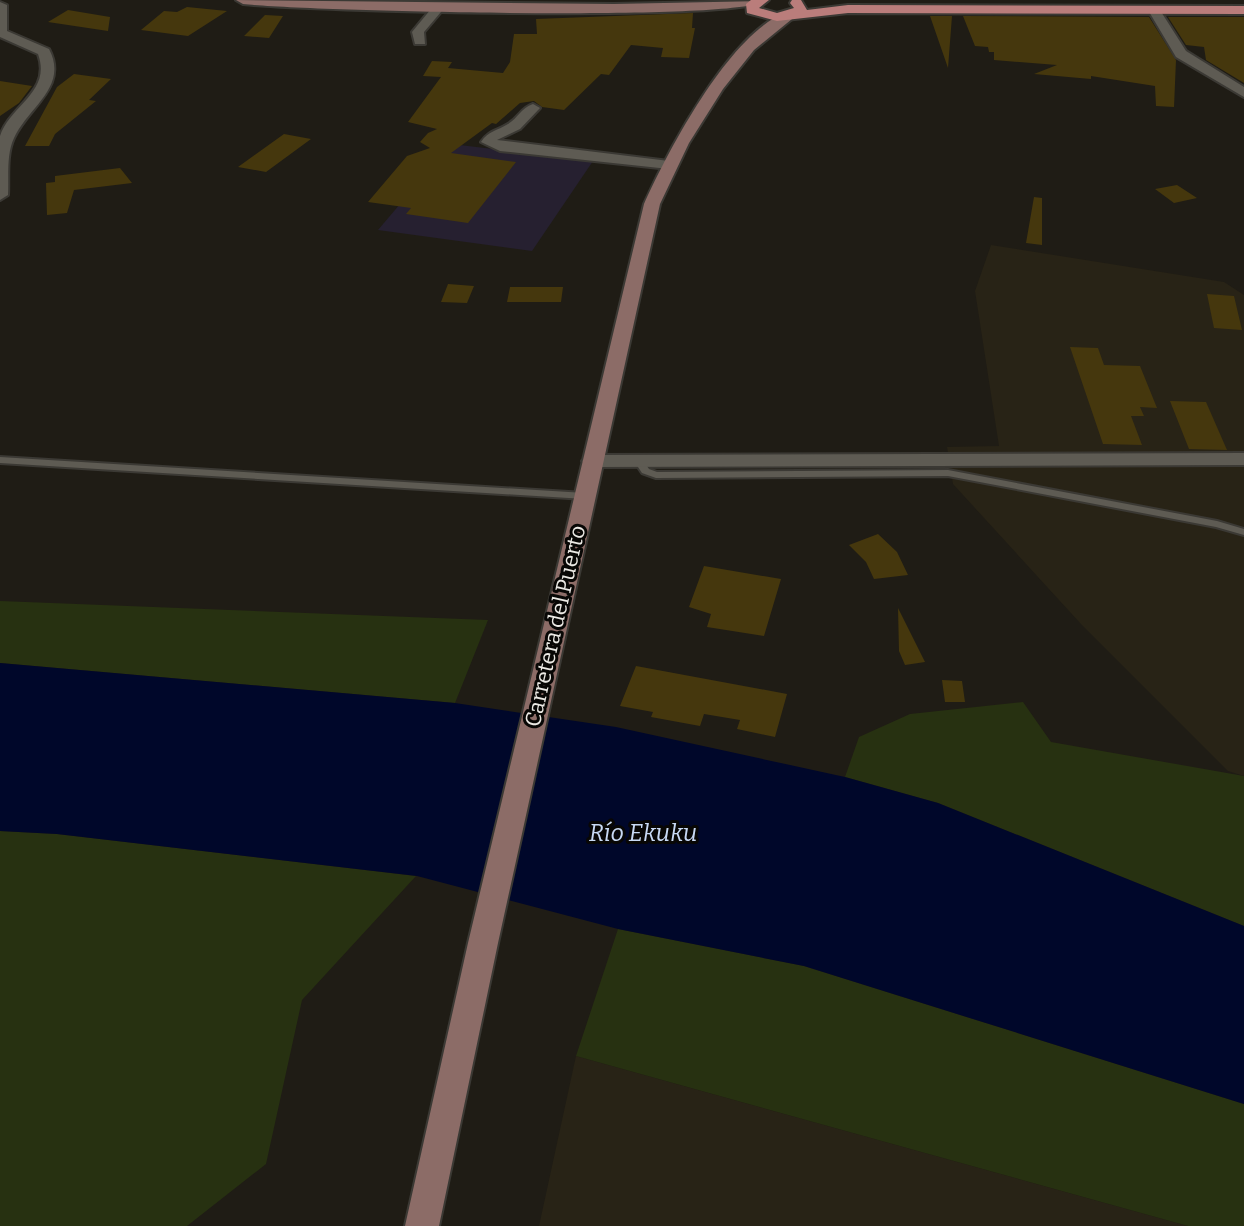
<svg xmlns="http://www.w3.org/2000/svg" width="1244" height="1226" font-family="Bitter,serif">
<style>
.commercial{fill:#262030}
.built{fill:#282316}
.green{fill:#273111}
.water{fill:#00072a}
.building{fill:#45370d}
.lines{fill:none;stroke-linecap:round;stroke-linejoin:round}
.lane-casing{stroke:#3b3934;stroke-width:4}
.street-casing{stroke:#3b3934;stroke-width:4}
.secondary-casing{stroke:#3b3934;stroke-width:4}
.primary-casing{stroke:#3b3934;stroke-width:4}
.lane{fill:#5e5b53;fill-rule:evenodd}
.street{fill:#5e5b53;fill-rule:evenodd}
.secondary{fill:#8c6c67;fill-rule:evenodd}
.primary{fill:#ba7d7b;fill-rule:evenodd}
.labels{text-anchor:middle;dominant-baseline:central;stroke-width:6;stroke-linejoin:round;paint-order:stroke}
.street-label{font-size:22px;fill:#ebe9e4;stroke:#080705}
.water-label{font-size:24px;font-style:italic;fill:#c8d9f4;stroke:#080705}
</style>
<rect width="100%" height="100%" fill="#1f1c15"/>
<path class="commercial" d="M 451,144 L 593,161 L 532,251 L 378,230 Z"/>
<path class="built" d="M 991,245 L 1224,282 L 1244,295 L 1244,776 L 1228,771 L 1081,624 L 953,484 L 947,447 L 999,446 L 975,291 Z
M 576,1056 L 1188,1226 L 539,1226 Z"/>
<path class="green" d="M 0,601 L 488,620 L 455,703 L 0,663 Z
M 1023,702 L 1051,742 L 1244,776 L 1244,926 L 938,803 L 845,777 L 859,737 L 910,714 Z
M 0,831 L 57,834 L 416,876 L 302,1000 L 266,1164 L 187,1226 L 0,1226 Z
M 618,929 L 804,966 L 1244,1104 L 1244,1226 L 1188,1226 L 576,1056 Z"/>
<path class="water" d="M 0,663 L 455,703 L 616,727 L 845,777 L 938,803 L 1244,926 L 1244,1104 L 804,966 L 618,929 L 417,876 L 57,834 L 0,831 Z"/>
<path class="building" d="M 187,7 L 227,11 L 188,36 L 141,30 L 164,11 L 177,12 Z
M 68,10 L 110,17 L 108,31 L 48,22 Z
M 693,13 L 692,28 L 695,28 L 689,58 L 661,57 L 663,48 L 631,45 L 609,75 L 601,74 L 564,110 L 542,107 L 534,101 L 520,103 L 496,124 L 492,123 L 451,153 L 516,162 L 468,223 L 406,214 L 411,208 L 368,202 L 407,156 L 430,148 L 420,142 L 428,133 L 437,129 L 408,122 L 441,77 L 423,76 L 432,61 L 452,62 L 448,68 L 503,73 L 510,62 L 514,34 L 537,34 L 536,19 Z
M 265,15 L 283,16 L 269,38 L 244,36 Z
M 930,16 L 952,16 L 948,68 Z
M 963,16 L 1149,17 L 1176,60 L 1174,107 L 1156,106 L 1155,86 L 1091,76 L 1091,79 L 1034,74 L 1057,65 L 994,60 L 994,52 L 989,52 L 988,47 L 975,46 Z
M 1168,17 L 1244,17 L 1244,83 L 1206,60 L 1204,47 L 1186,45 Z
M 74,74 L 111,79 L 89,100 L 96,101 L 55,134 L 49,146 L 25,146 L 57,87 Z
M 0,81 L 32,86 L 19,103 L 0,116 Z
M 284,134 L 311,139 L 266,172 L 238,167 Z
M 120,168 L 132,183 L 74,190 L 67,213 L 47,215 L 46,183 L 55,182 L 55,176 Z
M 1177,185 L 1197,198 L 1174,203 L 1155,189 Z
M 1034,197 L 1042,198 L 1042,245 L 1026,243 Z
M 448,284 L 474,286 L 467,303 L 441,302 Z
M 510,287 L 563,287 L 561,302 L 507,302 Z
M 1207,294 L 1234,296 L 1242,330 L 1214,328 Z
M 1070,347 L 1098,348 L 1104,365 L 1140,366 L 1157,408 L 1140,407 L 1144,416 L 1131,416 L 1142,445 L 1103,444 Z
M 1170,401 L 1206,402 L 1227,450 L 1189,449 Z
M 878,534 L 897,552 L 908,575 L 874,579 L 866,562 L 849,545 Z
M 704,566 L 781,579 L 764,636 L 707,627 L 711,614 L 689,607 Z
M 898,608 L 925,662 L 905,665 L 899,651 Z
M 636,666 L 787,694 L 775,737 L 737,729 L 740,720 L 704,714 L 700,726 L 651,717 L 653,712 L 620,706 Z
M 942,680 L 962,681 L 965,702 L 945,702 Z"/>
<g class="lines">
<g class="lane-casing">
<path id="lane" d="M 0,457 L 585,493 L 590,496 L 585,499 L 0,463 Z
M 639,458 L 642,459 L 649,469 L 657,472 L 948,470 L 1217,521 L 1244,529 L 1244,535 L 1216,527 L 948,476 L 656,478 L 642,473 L 634,461 Z"/>
</g>
<g class="street-casing">
<path id="street" d="M 0,2 L 7,5 L 7,31 L 49,49 C 69,87 28,107 14,138 C 6,155 9,177 8,195 L 0,200 C 0,181 0,154 0,136 C 10,105 52,92 38,54 L 0,37 Z
M 436,3 L 446,6 L 424,32 L 425,44 L 415,44 L 412,32 Z
M 1150,7 L 1158,7 L 1186,51 L 1244,87 L 1244,97 L 1176,57 L 1148,10 Z
M 533,104 L 540,108 L 520,129 L 497,140 L 669,161 L 676,165 L 669,169 L 500,151 L 481,142 C 488,131 497,131 508,124 C 518,118 521,108 533,104 Z
M 1244,453 L 1244,465 L 592,467 L 582,461 L 592,455 Z"/>
</g>
<g class="secondary-casing">
<path id="secondary" d="M 236,0 L 614,4 L 764,1 C 736,22 303,11 243,4 Z
M 787,12 L 794,16 L 792,19 L 754,50 L 723,89 L 689,143 L 660,204 L 498,943 L 439,1226 L 405,1226 L 468,943 L 644,204 C 668,151 730,32 787,12 Z"/>
</g>
<g class="primary-casing">
<path id="primary" d="M 751,0 L 769,0 L 759,8 L 777,13 L 794,8 L 790,3 L 792,0 L 801,0 L 807,10 L 848,5 L 1244,6 L 1244,14 L 848,13 L 777,21 L 747,13 L 746,4 Z"/>
</g>
<use href="#lane" class="lane"/>
<use href="#street" class="street"/>
<use href="#secondary" class="secondary"/>
<use href="#primary" class="primary"/>
</g>
<g class="labels">
<g class="street-label">
<text transform="translate(555 626) rotate(-77)">Carretera del Puerto</text>
</g>
<g class="water-label">
<text x="643" y="833">Río Ekuku</text>
</g>
</g>
</svg>
